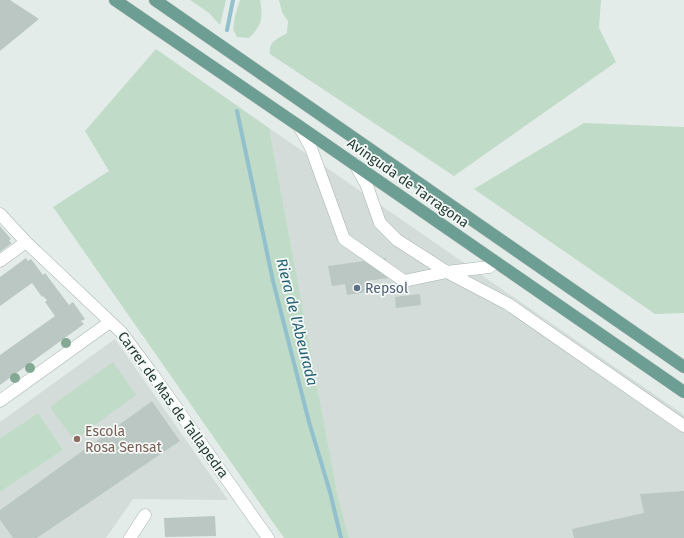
<svg xmlns="http://www.w3.org/2000/svg" width="684" height="538" font-family="'Fira Sans',sans-serif">
<style>
.built{fill:#d3dcd8}
.green{fill:#c0dbc8}
.lines{fill:none;stroke-linecap:round;stroke-linejoin:round}
.stream{stroke:#92c0cc;stroke-width:4}
.building{fill:#bac7c2}
.minor-casing{stroke:#a7b4b0;stroke-width:13}
.major-casing{stroke:#c2c9c7;stroke-width:13}
.minor{stroke:#fff;stroke-width:12}
.major{stroke:#6d9e93;stroke-width:12}
.tree{fill:#83a893}
.service-dot{fill:#5c6f8a;stroke:#f5f9f7;stroke-width:1.5}
.education-dot{fill:#8d6e63;stroke:#f5f9f7;stroke-width:1.5}
.labels{text-anchor:middle;dominant-baseline:central;stroke-width:3.5;stroke-linejoin:round;paint-order:stroke}
.street-label{font-size:14px;fill:#253d37;stroke:#f5f9f7}
.service-label{font-size:14px;fill:#4e5e75;stroke:#f5f9f7;text-anchor:start}
.education-label{font-size:14px;fill:#785e54;stroke:#f5f9f7;text-anchor:start}
.water-label{font-size:15px;font-style:italic;fill:#256373;stroke:#f5f9f7}
</style>
<rect width="100%" height="100%" fill="#e4ece9"/>
<path class="built" d="M 269,128 L 684,415 L 684,538 L 349,538 L 337,492 Z
M 115,339 L 228,500 L 133,499 L 106,538 L 37,538 L 180,441 L 152,401 L 0,510 L 0,492 L 63,450 L 38,413 L 0,438 L 0,422 Z
M 0,520 L 13,538 L 0,538 Z"/>
<path class="green" d="M 190,0 L 226,0 L 220,25 L 209,13 Z
M 240,0 L 260,0 C 263,18 263,24 249,38 L 237,37 L 233,29 L 235,16 Z
M 279,0 L 601,0 L 599,28 L 616,62 L 454,176 L 270,54 C 268,42 277,39 287,33 L 288,21 L 282,12 Z
M 156,49 L 269,128 L 337,492 L 349,538 L 284,538 L 53,207 L 109,171 L 85,131 Z
M 584,123 L 684,127 L 684,313 L 655,314 L 474,189 Z
M 113,362 L 136,395 L 74,440 L 50,407 Z
M 38,413 L 63,450 L 0,492 L 0,438 Z"/>
<g class="lines">
<path class="stream" d="M 227,30 L 233,0
M 237,111 L 273,281 L 309,422 L 330,492 L 341,538"/>
</g>
<path class="building" d="M 0,0 L 10,0 L 39,19 L 0,51 Z
M 0,226 L 11,239 L 9,241 L 12,243 L 0,252 Z
M 26,258 L 28,261 L 31,259 L 43,275 L 45,273 L 69,305 L 73,302 L 85,319 L 81,321 L 84,324 L 0,385 L 0,355 L 55,316 L 45,302 L 47,300 L 43,296 L 42,297 L 32,283 L 0,306 L 0,277 Z
M 386,258 L 388,278 L 366,281 L 368,292 L 347,295 L 345,284 L 332,286 L 328,266 Z
M 420,294 L 421,305 L 396,308 L 395,297 Z
M 152,401 L 180,441 L 37,538 L 13,538 L 0,520 L 0,510 Z
M 684,491 L 684,538 L 574,538 L 572,529 L 644,513 L 640,494 Z
M 215,516 L 216,536 L 165,537 L 164,518 Z"/>
<g class="lines">
<g class="minor-casing">
<path id="minor" d="M 299,126 L 311,148 L 344,239 L 404,281 L 447,272 L 489,267 L 496,262
M 355,164 L 367,186 L 380,223 L 397,240 L 447,272 L 508,304 L 684,426
M 0,214 L 26,242 L 121,332 L 156,379 L 268,538
M 0,261 L 26,242
M 0,401 L 110,322
M 130,538 L 145,515"/>
</g>
<g class="major-casing">
<path id="major" d="M 115,0 L 299,126 L 684,392
M 155,0 L 684,367"/>
</g>
<use href="#minor" class="minor"/>
<use href="#major" class="major"/>
</g>
<g class="tree">
<circle cx="66" cy="343" r="5"/>
<circle cx="30" cy="368" r="5"/>
<circle cx="15" cy="378" r="5"/>
</g>
<circle class="service-dot" cx="357" cy="288" r="4"/>
<circle class="education-dot" cx="77" cy="439" r="4"/>
<g class="labels">
<g class="street-label">
<text transform="translate(408 183) rotate(35)">Avinguda de Tarragona</text>
<text transform="translate(173 405) rotate(54)">Carrer de Mas de Tallapedra</text>
</g>
<g class="service-label">
<text x="365" y="288">Repsol</text>
</g>
<g class="education-label">
<text x="85" y="431">Escola<tspan x="85" dy="16">Rosa Sensat</tspan></text>
</g>
<g class="water-label">
<text transform="translate(297 322) rotate(76)">Riera de l'Abeurada</text>
</g>
</g>
</svg>
